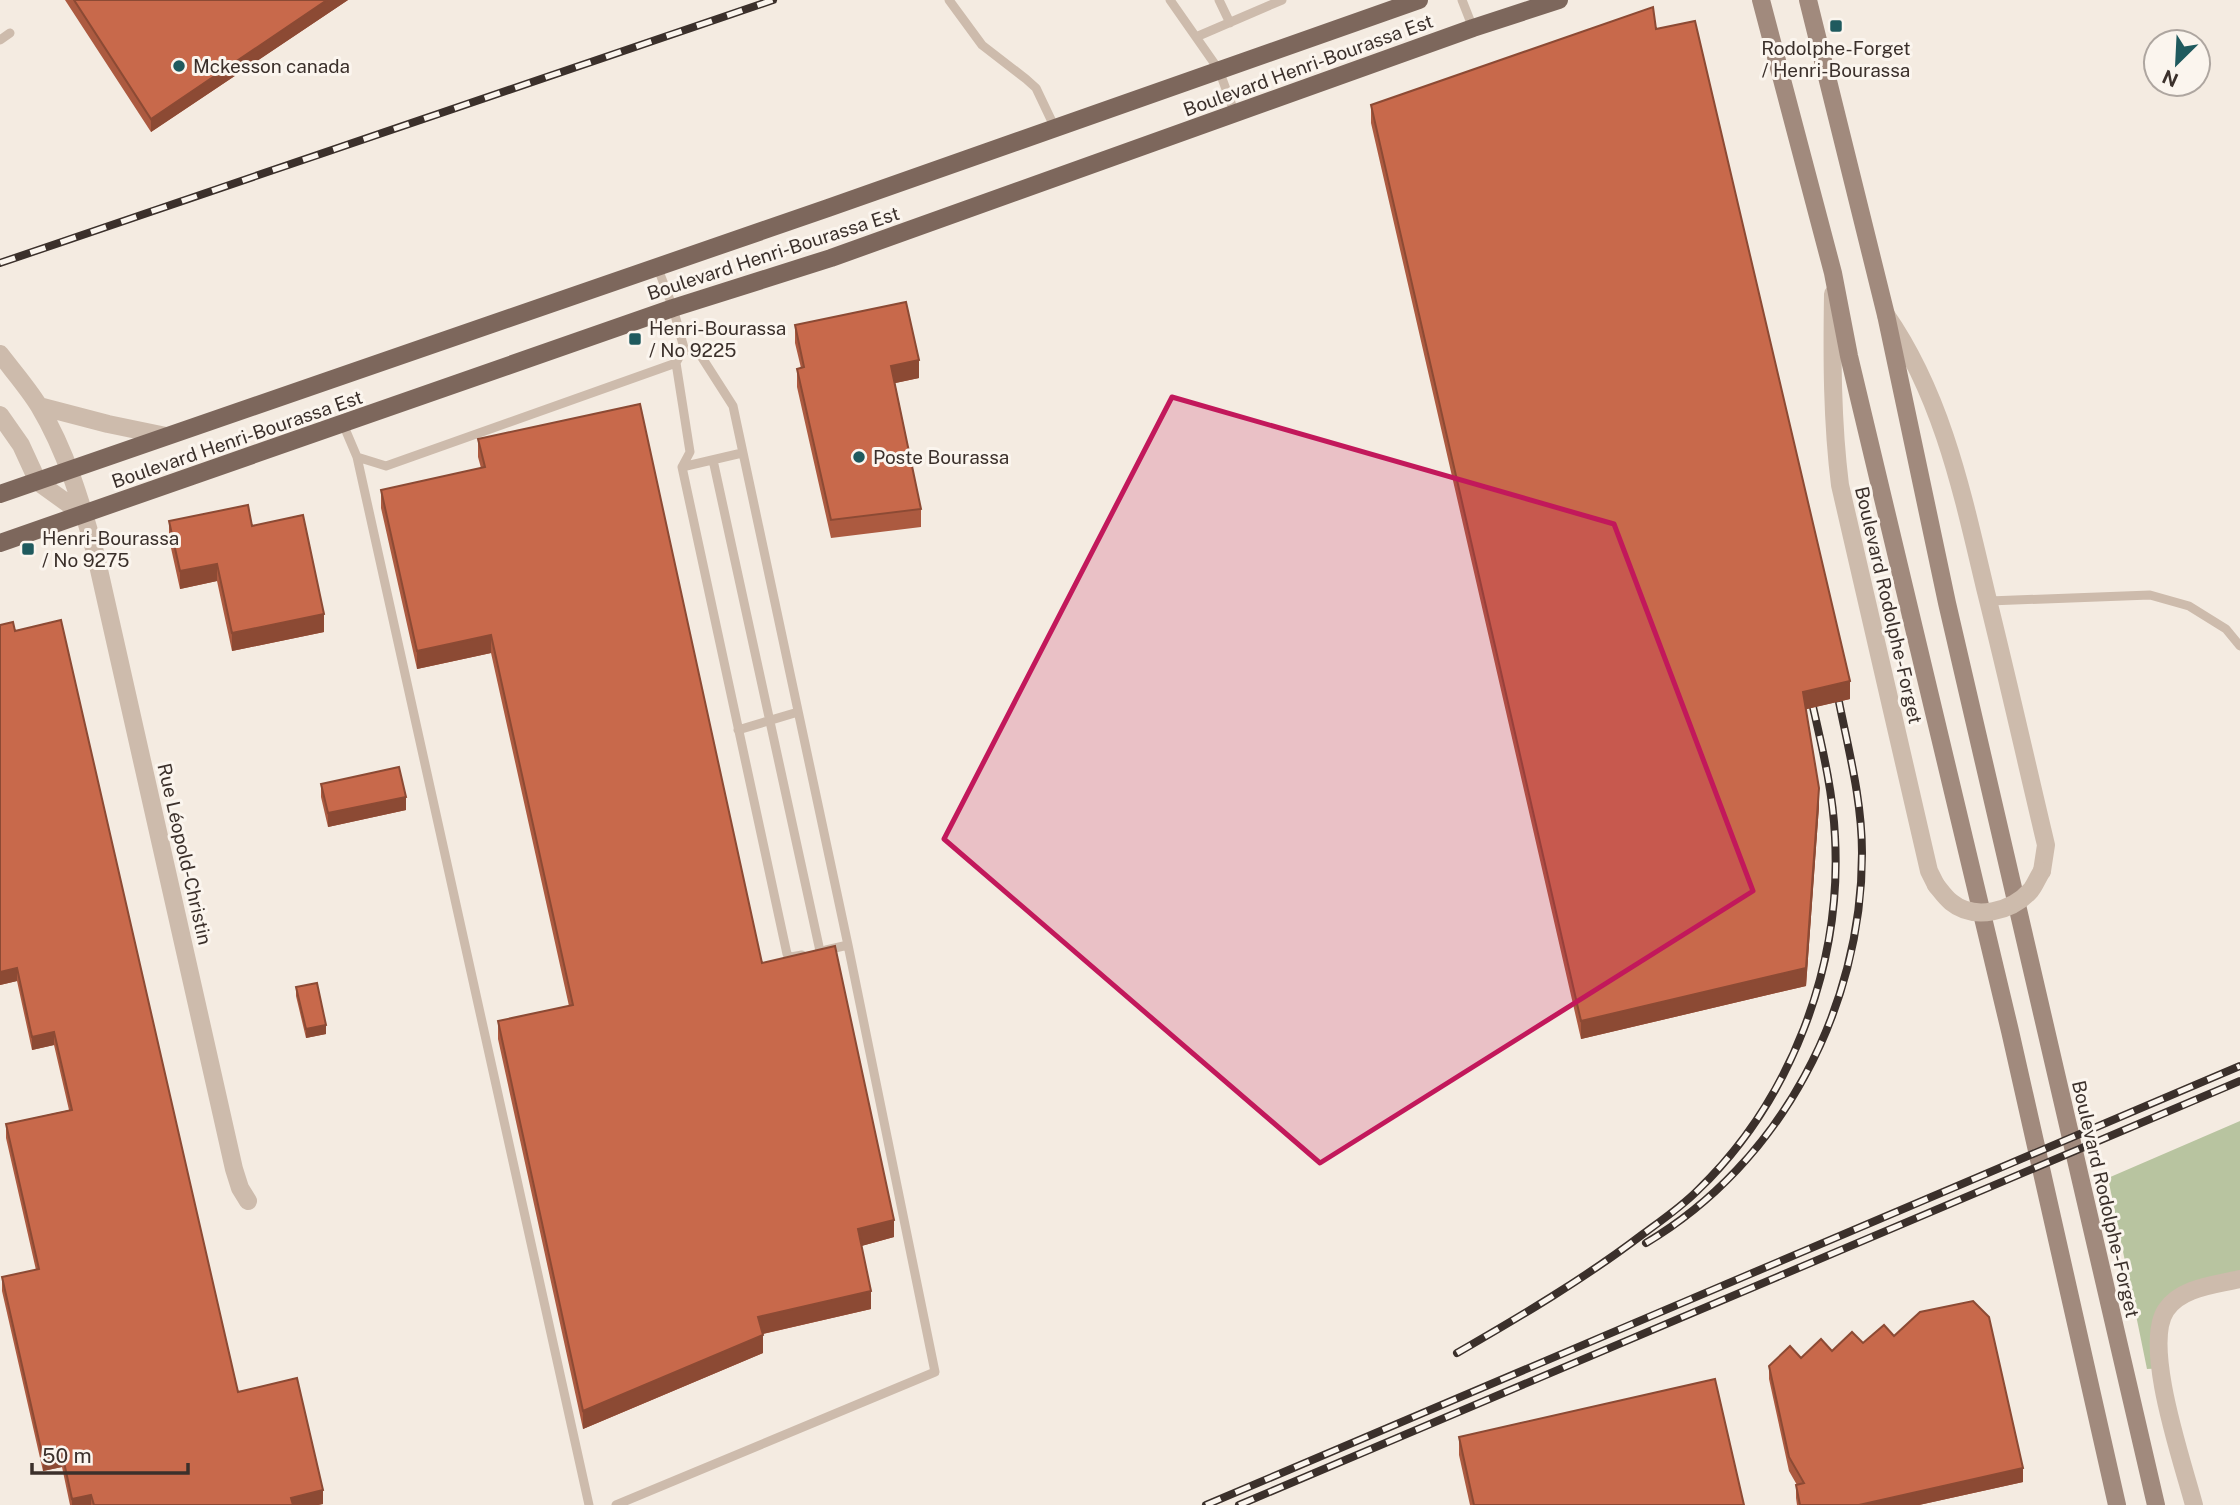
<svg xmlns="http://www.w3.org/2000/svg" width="2240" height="1505" font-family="'Public Sans',sans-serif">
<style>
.green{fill:#b8c4a0}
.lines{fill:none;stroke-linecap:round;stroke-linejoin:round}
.lane{stroke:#cdbbac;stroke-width:9}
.street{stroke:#cdbbac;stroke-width:18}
.secondary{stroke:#a18a7d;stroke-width:18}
.primary{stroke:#7d675c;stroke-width:18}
.rail-casing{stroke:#3b302b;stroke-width:8}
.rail{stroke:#fbf5ee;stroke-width:5;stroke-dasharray:16;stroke-linecap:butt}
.street-bridge{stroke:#cdbbac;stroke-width:18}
.wall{fill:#ac5a40}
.shaded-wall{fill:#8c4a34}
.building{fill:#c8694b;stroke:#8c4a34;stroke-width:2}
.marked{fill:#c2185b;fill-opacity:0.2;stroke:#c2185b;stroke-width:5;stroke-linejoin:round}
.poi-dot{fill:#1f5a5e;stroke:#fbf5ee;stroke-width:2.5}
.labels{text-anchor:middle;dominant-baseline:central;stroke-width:6;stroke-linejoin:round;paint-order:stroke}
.poi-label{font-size:19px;fill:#3b302b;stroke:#fbf5ee;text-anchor:start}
.street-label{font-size:19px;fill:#3b302b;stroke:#fbf5ee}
</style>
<rect width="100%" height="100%" fill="#f4ebe1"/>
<path class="green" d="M 2240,1121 L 2240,1280 L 2167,1309 L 2164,1368 L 2147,1369 L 2108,1178 Z"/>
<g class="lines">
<path class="lane" d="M 949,0 L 982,45 L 1026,79 L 1036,88 L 1055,128
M 1170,0 L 1219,70 L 1235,114
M 1219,0 L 1230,23
M 1462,0 L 1473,28
M 1196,37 L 1282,0
M 0,40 L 10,33
M 657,266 L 673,308 L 684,348
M 343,424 L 357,457 L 386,466 L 676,363
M 357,457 L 589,1505
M 713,460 L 820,951
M 682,467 L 742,453
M 1989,601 L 2150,595 L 2189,606 L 2226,629 L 2240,646
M 738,730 L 798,712
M 826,950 L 848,945
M 616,1505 L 935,1372 L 848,945 L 733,406 L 701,356 L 684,348 L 676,363 L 690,452 L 682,467 L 787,954 L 791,957 L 802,955"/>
<path class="street" d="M 1833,294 C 1832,358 1832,421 1840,485 L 1929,871 L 1936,885
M 1886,315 C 1943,397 1963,496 1986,592 C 2007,676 2026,761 2046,845 L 2042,871
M 0,354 C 13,371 28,388 39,406 C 66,451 81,502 95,552 L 234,1169 L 240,1188 L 248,1201
M 39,406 L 108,424 L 166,436
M 0,415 L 21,445 L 38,482 L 84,515
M 2194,1505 C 2183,1463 2142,1346 2166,1310 C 2181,1287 2216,1285 2240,1279"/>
<path class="secondary" d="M 1761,0 L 1833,273 L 1849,356 L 2010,1031 L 2117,1505
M 1808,0 L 1886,315 L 1947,603 L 2156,1505"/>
<path class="primary" d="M 0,494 L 828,208 L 1419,0
M 0,543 L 673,308 L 831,258 L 1473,28 L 1559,0"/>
<g class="rail-casing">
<path id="rail" d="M 0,263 L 773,0
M 1646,1243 C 1781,1163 1862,1008 1862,853 C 1862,801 1849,752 1839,702
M 1457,1353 C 1521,1316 1584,1279 1643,1234 C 1662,1220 1681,1207 1697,1191 C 1791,1101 1842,966 1835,837 C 1833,793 1823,751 1813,707
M 1206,1505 L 2240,1066
M 1239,1505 L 2240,1081"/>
</g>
<use href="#rail" class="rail"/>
<path class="street-bridge" d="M 1936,885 C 1941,891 1945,897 1951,902 C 1974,921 2012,912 2031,890 C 2035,885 2038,877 2042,871"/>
</g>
<path class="wall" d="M 65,0 L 348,0 L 151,132 Z
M 1656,29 L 1850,699 L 1806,709 L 1819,806 L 1806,986 L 1581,1039 L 1371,123 L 1371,105 Z
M 795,325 L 919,378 L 895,383 L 921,509 L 921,527 L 831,538 L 797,387 L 797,369 L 801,368 L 795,343 Z
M 478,439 L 762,963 L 894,1237 L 861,1246 L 871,1309 L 763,1334 L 763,1353 L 583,1429 L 498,1039 L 498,1021 L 569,1006 L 491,653 L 417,669 L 381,508 L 381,490 L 481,468 L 478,457 Z
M 169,521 L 252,526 L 324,632 L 232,651 L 217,581 L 180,589 L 169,539 Z
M 0,625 L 15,631 L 238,1392 L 323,1504 L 318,1505 L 70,1505 L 62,1467 L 43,1471 L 2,1291 L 2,1277 L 36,1270 L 6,1138 L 6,1124 L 69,1110 L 54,1045 L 32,1050 L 17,981 L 0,985 Z
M 321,784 L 406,810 L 328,827 L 321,797 Z
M 296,987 L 326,1034 L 306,1038 L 296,996 Z
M 1863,1343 L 2023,1482 L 1919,1505 L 1797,1505 L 1796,1498 L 1796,1485 L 1797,1485 L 1789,1471 L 1769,1379 L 1769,1366 Z
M 1459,1437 L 1744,1505 L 1470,1505 L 1459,1455 Z"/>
<path class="shaded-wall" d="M 327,0 L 348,0 L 151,132 L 151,119 Z
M 919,360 L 919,378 L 891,384 L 891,366 Z
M 217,564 L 217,581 L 180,589 L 180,571 Z
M 324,614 L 324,632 L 232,651 L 232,633 Z
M 491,635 L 491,653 L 417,669 L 417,651 Z
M 1850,681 L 1850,699 L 1803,710 L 1803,692 Z
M 1819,788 L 1819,806 L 1806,986 L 1581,1039 L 1581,1021 Z
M 406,797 L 406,810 L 328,827 L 328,813 Z
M 17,968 L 17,981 L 0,985 L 0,972 Z
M 326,1025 L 326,1034 L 306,1038 L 306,1029 Z
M 54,1032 L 54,1045 L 32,1050 L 32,1037 Z
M 894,1220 L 894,1237 L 858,1247 L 858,1229 Z
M 871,1291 L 871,1309 L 758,1335 L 758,1317 Z
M 763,1335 L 763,1353 L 583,1429 L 583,1411 Z
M 62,1453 L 62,1467 L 43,1471 L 43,1458 Z
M 2023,1468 L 2023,1482 L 1919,1505 L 1859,1505 Z
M 323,1490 L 323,1504 L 318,1505 L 291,1505 L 291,1498 Z
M 91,1495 L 91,1505 L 72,1505 L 72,1499 Z"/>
<path class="building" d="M 74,0 L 327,0 L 151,119 Z
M 1653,7 L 1656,29 L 1695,21 L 1850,681 L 1803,692 L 1819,788 L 1806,968 L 1581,1021 L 1371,105 Z
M 906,302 L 919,360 L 891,366 L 921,509 L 831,520 L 797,369 L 804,367 L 795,325 Z
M 640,404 L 762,963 L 835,946 L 894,1220 L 858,1229 L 871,1291 L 758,1317 L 763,1335 L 583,1411 L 498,1021 L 573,1005 L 491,635 L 417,651 L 381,490 L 485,467 L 478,439 Z
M 248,505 L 252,526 L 303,515 L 324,614 L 232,633 L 217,564 L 180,571 L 169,521 Z
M 61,620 L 238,1392 L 297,1378 L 323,1490 L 291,1498 L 293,1505 L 94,1505 L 91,1495 L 72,1499 L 62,1453 L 43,1458 L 2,1277 L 39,1269 L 6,1124 L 72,1110 L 54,1032 L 32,1037 L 17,968 L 0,972 L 0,625 L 13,622 L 15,631 Z
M 399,767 L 406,797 L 328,813 L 321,784 Z
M 317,983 L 326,1025 L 306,1029 L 296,987 Z
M 1973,1301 L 1989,1317 L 2023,1468 L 1859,1505 L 1800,1505 L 1796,1485 L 1804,1483 L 1789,1457 L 1769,1366 L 1790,1346 L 1801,1358 L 1821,1339 L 1832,1351 L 1852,1332 L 1863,1343 L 1884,1325 L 1894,1336 L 1920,1312 Z
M 1715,1379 L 1744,1505 L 1474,1505 L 1459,1437 Z"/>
<path class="marked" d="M 1172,397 L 1614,524 L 1753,891 L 1320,1163 L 944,839 Z"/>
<g class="poi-dot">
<rect x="1829" y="19" width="14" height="14" rx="3.5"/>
<circle cx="179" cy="66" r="7"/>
<rect x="628" y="332" width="14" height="14" rx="3.5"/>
<circle cx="859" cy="457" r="7"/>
<rect x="21" y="542" width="14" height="14" rx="3.5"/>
</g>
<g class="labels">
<g class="poi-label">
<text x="1836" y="48" text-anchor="middle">Rodolphe-Forget<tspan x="1836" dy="22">/ Henri-Bourassa</tspan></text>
<text x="193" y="66">Mckesson canada</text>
<text x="649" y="328">Henri-Bourassa<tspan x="649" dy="22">/ No 9225</tspan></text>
<text x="873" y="457">Poste Bourassa</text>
<text x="42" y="538">Henri-Bourassa<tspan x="42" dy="22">/ No 9275</tspan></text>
</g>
<g class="street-label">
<text transform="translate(1308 65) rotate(-20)">Boulevard Henri-Bourassa Est</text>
<text transform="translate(773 253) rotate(-18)">Boulevard Henri-Bourassa Est</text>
<text transform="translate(237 439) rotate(-19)">Boulevard Henri-Bourassa Est</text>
<text transform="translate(1889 605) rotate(77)">Boulevard Rodolphe-Forget</text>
<text transform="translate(185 854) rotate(77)">Rue Léopold-Christin</text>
<text transform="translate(2106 1199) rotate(77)">Boulevard Rodolphe-Forget</text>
</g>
</g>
<g transform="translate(2177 63) rotate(204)"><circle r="33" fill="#fbf5ee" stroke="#aea6a0" stroke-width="2"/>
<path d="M0-5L12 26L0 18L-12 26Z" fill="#1f5a5e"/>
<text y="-10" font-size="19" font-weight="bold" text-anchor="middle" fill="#3b302b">N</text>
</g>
<path d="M32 1463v10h156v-10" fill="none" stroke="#3b302b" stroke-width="3.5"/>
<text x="42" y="1463" font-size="21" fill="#3b302b" stroke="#fbf5ee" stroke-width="5" paint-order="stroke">50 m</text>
</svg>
